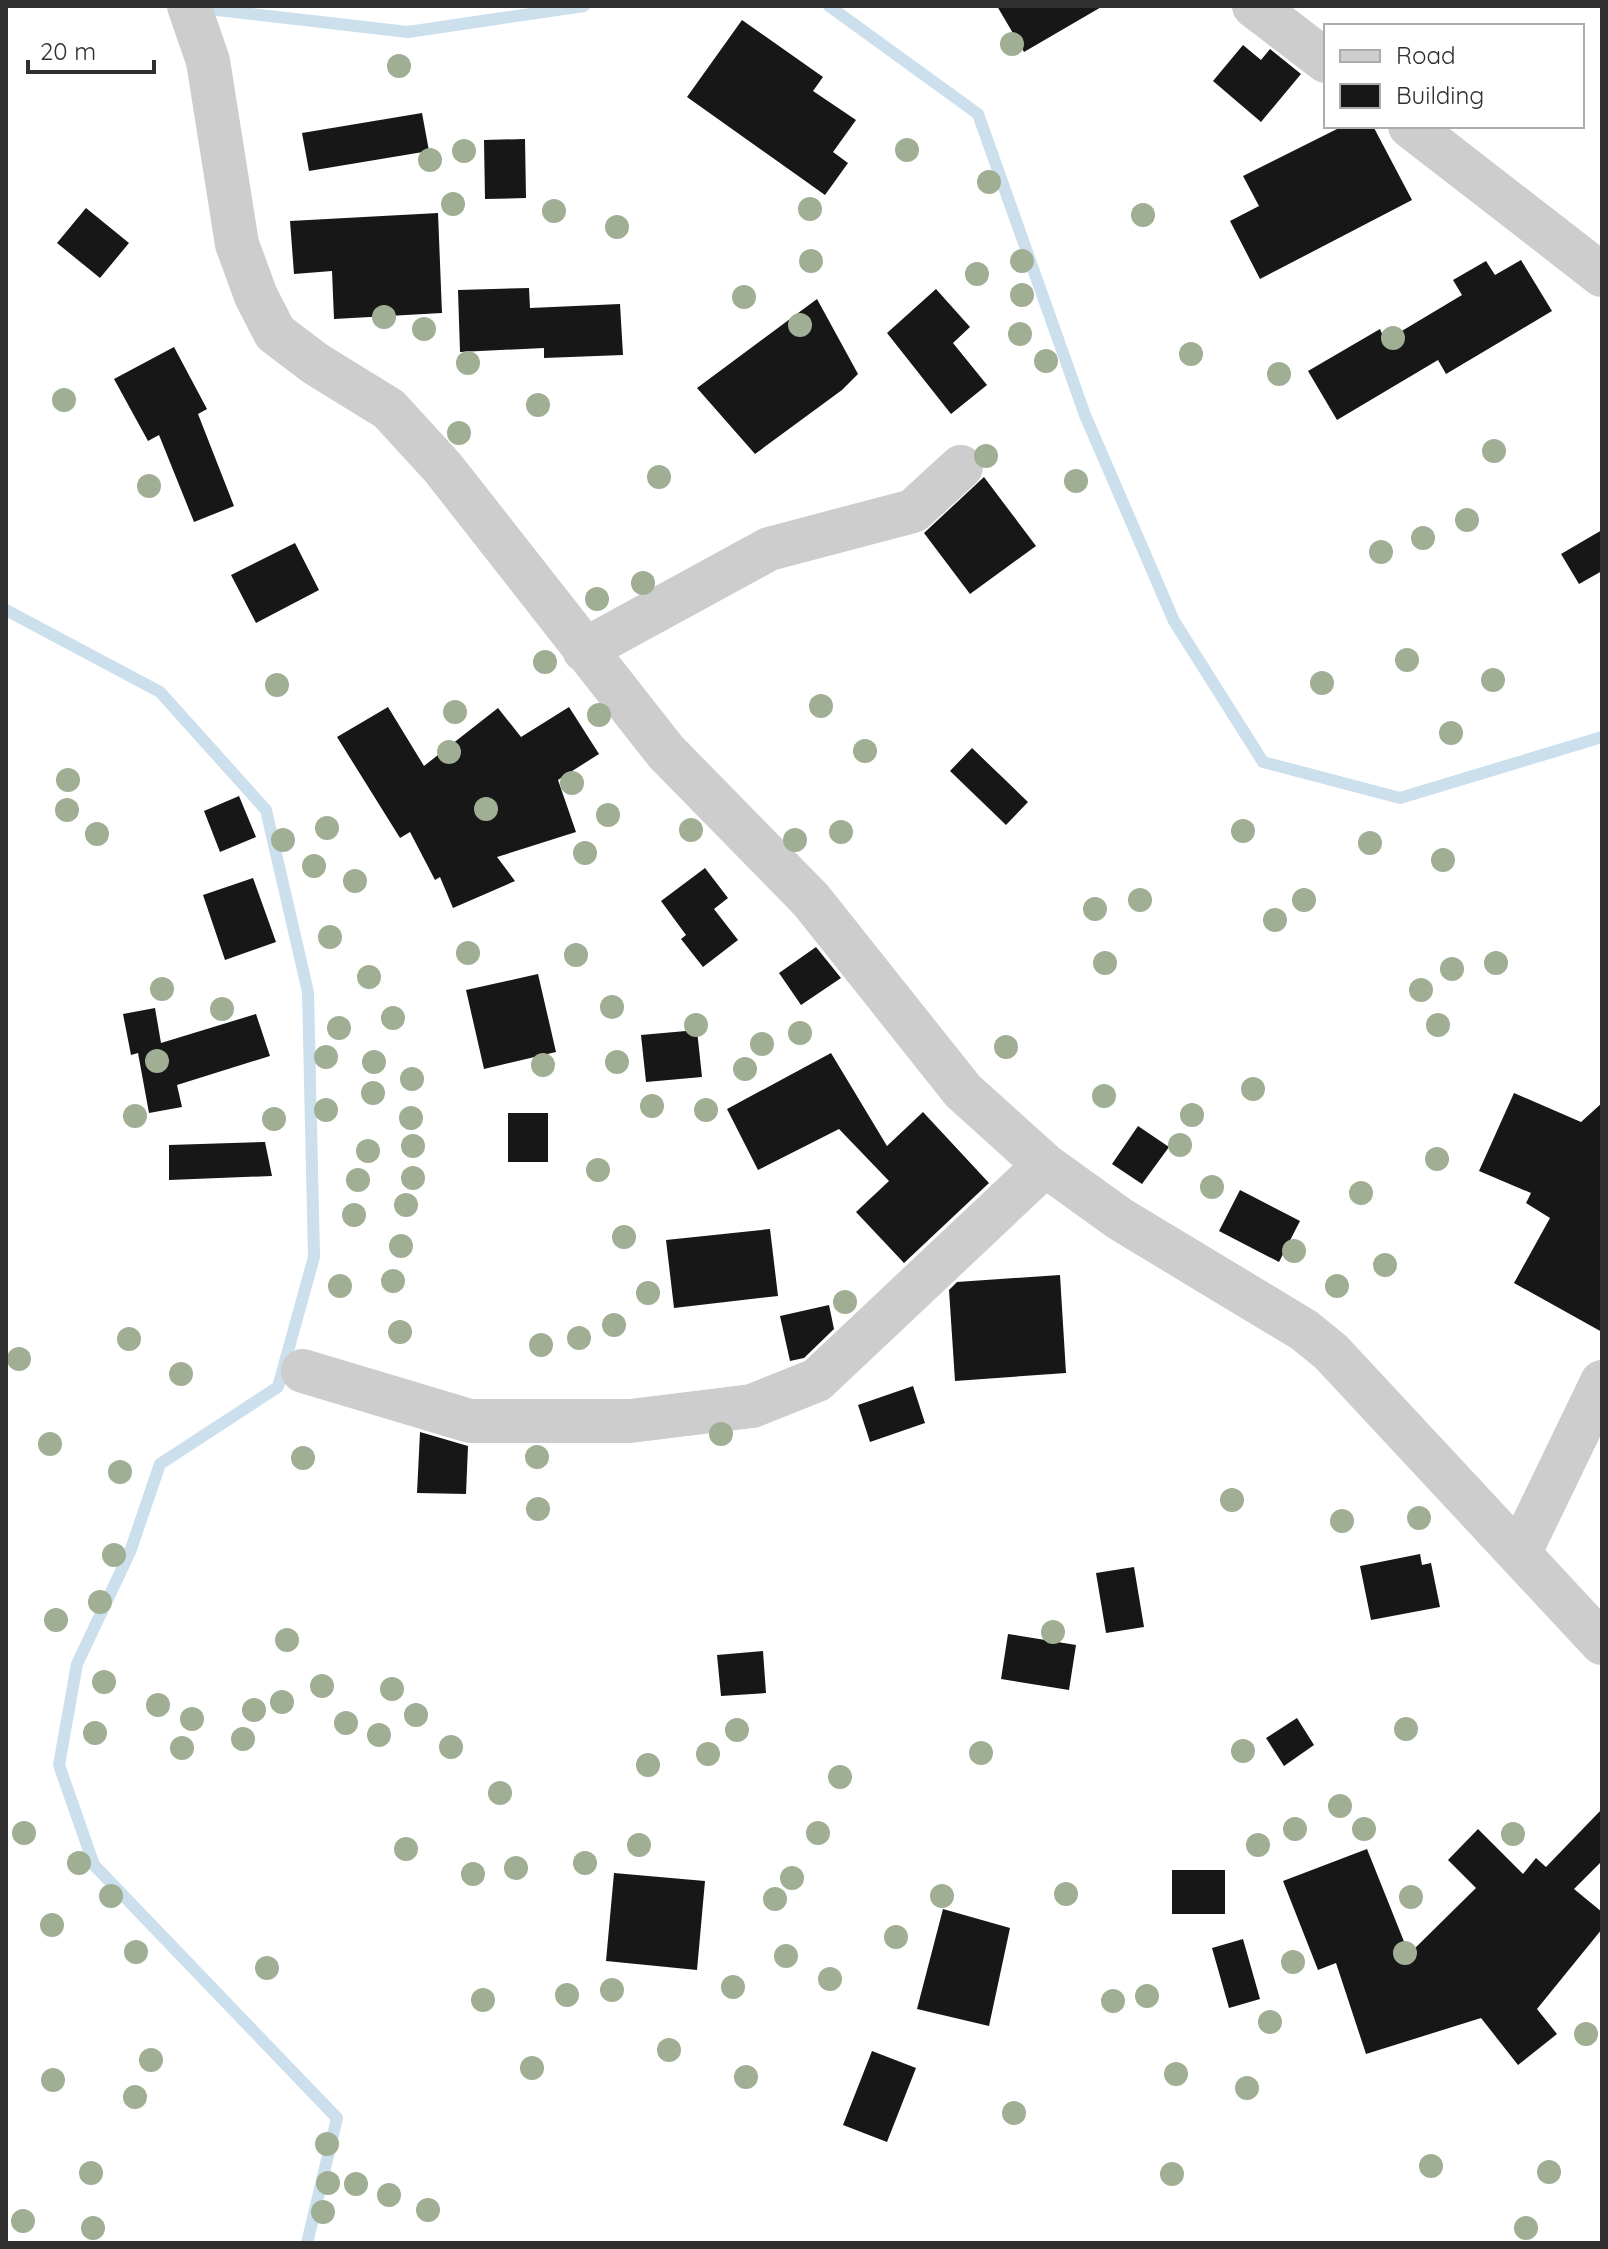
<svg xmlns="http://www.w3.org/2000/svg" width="1608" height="2249" font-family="Quicksand,sans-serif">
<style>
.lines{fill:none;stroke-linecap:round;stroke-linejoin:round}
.stream{stroke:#cbdfed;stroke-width:12}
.building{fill:#171717}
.minor{stroke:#cdcdcd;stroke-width:44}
.tree{fill:#a0af94}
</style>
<rect width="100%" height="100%" fill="#fff"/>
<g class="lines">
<path class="stream" d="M 829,6 L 978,114 L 1085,415 L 1174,621 L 1263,762 L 1400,798 L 1602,737
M 199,8 L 408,32 L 584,6
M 6,610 L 160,692 L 266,810 L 308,992 L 314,1257 L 278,1387 L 160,1464 L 130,1552 L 77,1664 L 59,1765 L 94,1865 L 337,2118 L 307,2243"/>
</g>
<path class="building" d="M 997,6 L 1103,6 L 1024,52 Z
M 742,20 L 823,77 L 813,91 L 856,120 L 833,152 L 848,163 L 825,195 L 687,97 Z
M 1243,45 L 1261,60 L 1270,49 L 1301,74 L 1261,122 L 1213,81 Z
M 422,113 L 429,151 L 309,171 L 302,133 Z
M 1343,126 L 1373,126 L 1412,200 L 1260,279 L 1230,221 L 1259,206 L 1243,176 Z
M 525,139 L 526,198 L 485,199 L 484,140 Z
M 86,208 L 129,243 L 100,278 L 57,243 Z
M 438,213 L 442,313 L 334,319 L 332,271 L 294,274 L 290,221 Z
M 1521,260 L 1552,311 L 1446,374 L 1438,360 L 1337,420 L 1308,371 L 1380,329 L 1385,341 L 1462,295 L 1453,280 L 1486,261 L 1495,275 Z
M 529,288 L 530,308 L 620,304 L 623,355 L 544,358 L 544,348 L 460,352 L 458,290 Z
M 936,289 L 970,327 L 953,343 L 987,385 L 951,414 L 887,333 Z
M 817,299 L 858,374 L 842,390 L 755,454 L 697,388 Z
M 174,347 L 207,409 L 198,414 L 234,506 L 194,522 L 159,435 L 148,441 L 114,379 Z
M 984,477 L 1036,546 L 970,594 L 924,533 Z
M 1602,530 L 1602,571 L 1579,584 L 1561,554 Z
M 295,543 L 319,590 L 256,623 L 231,575 Z
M 388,707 L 424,766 L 498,708 L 521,737 L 569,707 L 599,754 L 558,780 L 576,832 L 497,857 L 515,881 L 453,908 L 440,877 L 435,880 L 410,832 L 400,838 L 337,737 Z
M 972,748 L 1028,802 L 1006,825 L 950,771 Z
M 239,796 L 256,837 L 220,852 L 204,811 Z
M 705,868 L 728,898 L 714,909 L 738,940 L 703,967 L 681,939 L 686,935 L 661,901 Z
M 253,878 L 276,942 L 225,960 L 203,895 Z
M 816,947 L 841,978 L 801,1005 L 779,973 Z
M 538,974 L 556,1052 L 484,1069 L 466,990 Z
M 155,1008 L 161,1043 L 256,1014 L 270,1056 L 177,1085 L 182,1107 L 149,1113 L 138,1053 L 131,1055 L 123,1014 Z
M 697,1030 L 702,1077 L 646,1082 L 641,1035 Z
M 831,1053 L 887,1146 L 923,1112 L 989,1183 L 904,1263 L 856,1212 L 889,1181 L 839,1129 L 758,1170 L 727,1109 Z
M 1514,1093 L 1581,1122 L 1602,1103 L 1602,1332 L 1514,1283 L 1550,1218 L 1526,1203 L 1531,1193 L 1479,1171 Z
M 508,1113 L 548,1113 L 548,1162 L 508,1162 Z
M 1138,1126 L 1169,1147 L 1142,1184 L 1112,1164 Z
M 265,1142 L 272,1176 L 169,1180 L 169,1145 Z
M 1240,1190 L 1300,1221 L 1279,1262 L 1219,1231 Z
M 770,1229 L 778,1296 L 674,1308 L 666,1240 Z
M 1060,1275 L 1066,1373 L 955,1381 L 949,1290 L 957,1282 Z
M 829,1305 L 834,1329 L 804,1358 L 790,1361 L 780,1316 Z
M 913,1386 L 925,1423 L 870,1442 L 858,1405 Z
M 420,1432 L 468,1446 L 466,1494 L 417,1493 Z
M 1420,1554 L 1422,1565 L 1431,1563 L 1440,1607 L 1371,1620 L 1360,1566 Z
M 1134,1567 L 1144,1627 L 1106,1633 L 1096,1573 Z
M 1008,1634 L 1076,1645 L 1069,1690 L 1001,1679 Z
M 763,1651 L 766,1693 L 721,1696 L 717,1655 Z
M 1297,1718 L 1314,1745 L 1284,1766 L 1266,1738 Z
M 1602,1809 L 1602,1861 L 1574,1889 L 1602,1912 L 1602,1929 L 1537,2009 L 1557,2034 L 1518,2065 L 1481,2018 L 1366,2054 L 1336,1963 L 1318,1970 L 1283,1881 L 1367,1849 L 1409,1954 L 1476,1888 L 1448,1860 L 1478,1829 L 1523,1874 L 1536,1858 L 1546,1867 Z
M 1172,1870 L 1225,1870 L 1225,1914 L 1172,1914 Z
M 614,1873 L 705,1881 L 697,1970 L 606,1961 Z
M 943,1909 L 1010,1928 L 989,2026 L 917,2009 Z
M 1243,1939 L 1260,1999 L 1229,2008 L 1212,1948 Z
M 872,2051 L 916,2068 L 887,2142 L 843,2125 Z"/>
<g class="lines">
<path class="minor" d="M 189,6 L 208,61 L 237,244 L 256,296 L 275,333 L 316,364 L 389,409 L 443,468 L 666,752 L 811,900 L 963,1091 L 1045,1165 L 1120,1219 L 1304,1330 L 1331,1352 L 1602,1643
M 1254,6 L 1326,61
M 1410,126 L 1602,275
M 584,650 L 769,549 L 913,511 L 961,467
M 303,1371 L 470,1421 L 630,1421 L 752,1406 L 817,1380 L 1045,1165
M 1520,1552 L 1602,1382"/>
</g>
<g class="tree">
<circle cx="1012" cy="44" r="12"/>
<circle cx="399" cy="66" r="12"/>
<circle cx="907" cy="150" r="12"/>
<circle cx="464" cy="151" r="12"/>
<circle cx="430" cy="160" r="12"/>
<circle cx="989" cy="182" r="12"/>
<circle cx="453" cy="204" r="12"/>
<circle cx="810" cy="209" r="12"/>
<circle cx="554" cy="211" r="12"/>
<circle cx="1143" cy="215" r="12"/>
<circle cx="617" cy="227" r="12"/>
<circle cx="811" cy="261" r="12"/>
<circle cx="1022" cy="261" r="12"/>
<circle cx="977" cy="274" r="12"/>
<circle cx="1022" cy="295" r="12"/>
<circle cx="744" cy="297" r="12"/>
<circle cx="384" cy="317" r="12"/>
<circle cx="800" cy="325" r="12"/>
<circle cx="424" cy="329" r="12"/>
<circle cx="1020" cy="334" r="12"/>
<circle cx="1393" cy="338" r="12"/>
<circle cx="1191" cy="354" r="12"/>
<circle cx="1046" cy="361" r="12"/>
<circle cx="468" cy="363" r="12"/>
<circle cx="1279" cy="374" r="12"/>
<circle cx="64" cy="400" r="12"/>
<circle cx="538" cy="405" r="12"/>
<circle cx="459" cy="433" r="12"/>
<circle cx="1494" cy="451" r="12"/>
<circle cx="986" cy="456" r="12"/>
<circle cx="659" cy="477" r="12"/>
<circle cx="1076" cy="481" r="12"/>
<circle cx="149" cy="486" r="12"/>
<circle cx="1467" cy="520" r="12"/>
<circle cx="1423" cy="538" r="12"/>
<circle cx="1381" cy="552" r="12"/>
<circle cx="643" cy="583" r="12"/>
<circle cx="597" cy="599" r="12"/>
<circle cx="1407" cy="660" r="12"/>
<circle cx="545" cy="662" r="12"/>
<circle cx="1493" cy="680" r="12"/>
<circle cx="1322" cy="683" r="12"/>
<circle cx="277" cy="685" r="12"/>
<circle cx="821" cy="706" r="12"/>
<circle cx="455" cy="712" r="12"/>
<circle cx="599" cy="715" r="12"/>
<circle cx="1451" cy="733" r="12"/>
<circle cx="865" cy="751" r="12"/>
<circle cx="449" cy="752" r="12"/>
<circle cx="68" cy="780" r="12"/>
<circle cx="572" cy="783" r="12"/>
<circle cx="486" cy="809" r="12"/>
<circle cx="67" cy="810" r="12"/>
<circle cx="608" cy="815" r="12"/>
<circle cx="327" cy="828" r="12"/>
<circle cx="691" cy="830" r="12"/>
<circle cx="1243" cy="831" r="12"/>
<circle cx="841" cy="832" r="12"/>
<circle cx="97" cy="834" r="12"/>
<circle cx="283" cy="840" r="12"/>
<circle cx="795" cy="840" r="12"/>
<circle cx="1370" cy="843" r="12"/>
<circle cx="585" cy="853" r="12"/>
<circle cx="1443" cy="860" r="12"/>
<circle cx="314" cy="866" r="12"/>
<circle cx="355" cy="881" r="12"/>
<circle cx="1140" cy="900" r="12"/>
<circle cx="1304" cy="900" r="12"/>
<circle cx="1095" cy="909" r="12"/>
<circle cx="1275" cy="920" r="12"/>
<circle cx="330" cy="937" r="12"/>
<circle cx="468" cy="953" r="12"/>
<circle cx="576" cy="955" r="12"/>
<circle cx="1105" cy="963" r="12"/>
<circle cx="1496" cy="963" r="12"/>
<circle cx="1452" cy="969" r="12"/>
<circle cx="369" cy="977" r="12"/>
<circle cx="162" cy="989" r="12"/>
<circle cx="1421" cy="990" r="12"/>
<circle cx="612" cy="1007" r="12"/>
<circle cx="222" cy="1009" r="12"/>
<circle cx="393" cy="1018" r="12"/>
<circle cx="696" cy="1025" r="12"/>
<circle cx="1438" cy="1025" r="12"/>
<circle cx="339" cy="1028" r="12"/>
<circle cx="800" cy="1033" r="12"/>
<circle cx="762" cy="1044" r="12"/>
<circle cx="1006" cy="1047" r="12"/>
<circle cx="326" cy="1057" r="12"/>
<circle cx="157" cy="1061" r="12"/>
<circle cx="374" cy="1062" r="12"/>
<circle cx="617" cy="1062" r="12"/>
<circle cx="543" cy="1065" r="12"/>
<circle cx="745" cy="1069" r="12"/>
<circle cx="412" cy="1079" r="12"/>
<circle cx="1253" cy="1089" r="12"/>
<circle cx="373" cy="1093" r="12"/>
<circle cx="1104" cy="1096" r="12"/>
<circle cx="652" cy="1106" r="12"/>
<circle cx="326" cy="1110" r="12"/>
<circle cx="706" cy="1110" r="12"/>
<circle cx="1192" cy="1115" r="12"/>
<circle cx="135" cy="1116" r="12"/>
<circle cx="411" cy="1118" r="12"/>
<circle cx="274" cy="1119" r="12"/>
<circle cx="1180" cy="1145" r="12"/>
<circle cx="413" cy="1146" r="12"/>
<circle cx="368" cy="1151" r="12"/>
<circle cx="1437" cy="1159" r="12"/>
<circle cx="598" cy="1170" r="12"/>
<circle cx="413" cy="1178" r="12"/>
<circle cx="358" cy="1180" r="12"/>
<circle cx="1212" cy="1187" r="12"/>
<circle cx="1361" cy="1193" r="12"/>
<circle cx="406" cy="1205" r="12"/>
<circle cx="354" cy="1215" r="12"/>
<circle cx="624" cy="1237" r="12"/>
<circle cx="401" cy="1246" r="12"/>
<circle cx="1294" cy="1251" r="12"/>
<circle cx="1385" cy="1265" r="12"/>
<circle cx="393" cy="1281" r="12"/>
<circle cx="340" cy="1286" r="12"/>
<circle cx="1337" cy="1286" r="12"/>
<circle cx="648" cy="1293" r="12"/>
<circle cx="845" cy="1302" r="12"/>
<circle cx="614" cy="1325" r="12"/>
<circle cx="400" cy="1332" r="12"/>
<circle cx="579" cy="1338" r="12"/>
<circle cx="129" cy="1339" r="12"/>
<circle cx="541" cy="1345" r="12"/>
<circle cx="19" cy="1359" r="12"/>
<circle cx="181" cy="1374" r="12"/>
<circle cx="721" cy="1434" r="12"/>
<circle cx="50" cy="1444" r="12"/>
<circle cx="537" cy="1457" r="12"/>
<circle cx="303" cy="1458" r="12"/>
<circle cx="120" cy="1472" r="12"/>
<circle cx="1232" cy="1500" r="12"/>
<circle cx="538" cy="1509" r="12"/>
<circle cx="1419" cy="1518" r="12"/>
<circle cx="1342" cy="1521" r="12"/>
<circle cx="114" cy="1555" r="12"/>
<circle cx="100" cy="1602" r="12"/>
<circle cx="56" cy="1620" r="12"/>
<circle cx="1053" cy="1632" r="12"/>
<circle cx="287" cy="1640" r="12"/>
<circle cx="104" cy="1682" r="12"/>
<circle cx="322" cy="1686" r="12"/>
<circle cx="392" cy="1689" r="12"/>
<circle cx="282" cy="1702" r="12"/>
<circle cx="158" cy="1705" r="12"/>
<circle cx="254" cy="1710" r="12"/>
<circle cx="416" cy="1715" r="12"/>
<circle cx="192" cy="1719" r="12"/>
<circle cx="346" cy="1723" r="12"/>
<circle cx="1406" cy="1729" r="12"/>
<circle cx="737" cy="1730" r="12"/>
<circle cx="95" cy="1733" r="12"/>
<circle cx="379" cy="1735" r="12"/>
<circle cx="243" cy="1739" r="12"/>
<circle cx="451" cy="1747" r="12"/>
<circle cx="182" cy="1748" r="12"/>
<circle cx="1243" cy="1751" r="12"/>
<circle cx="981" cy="1753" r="12"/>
<circle cx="708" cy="1754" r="12"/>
<circle cx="648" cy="1765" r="12"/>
<circle cx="840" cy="1777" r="12"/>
<circle cx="500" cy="1793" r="12"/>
<circle cx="1340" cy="1806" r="12"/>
<circle cx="1295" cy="1829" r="12"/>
<circle cx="1364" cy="1829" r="12"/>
<circle cx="24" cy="1833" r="12"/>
<circle cx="818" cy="1833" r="12"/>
<circle cx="1513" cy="1834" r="12"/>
<circle cx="639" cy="1845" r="12"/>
<circle cx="1258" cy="1845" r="12"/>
<circle cx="406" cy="1849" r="12"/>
<circle cx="79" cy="1863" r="12"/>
<circle cx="585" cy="1863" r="12"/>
<circle cx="516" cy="1868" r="12"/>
<circle cx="473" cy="1874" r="12"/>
<circle cx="792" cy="1878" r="12"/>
<circle cx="1066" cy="1894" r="12"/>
<circle cx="111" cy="1896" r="12"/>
<circle cx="942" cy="1896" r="12"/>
<circle cx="1411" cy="1897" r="12"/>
<circle cx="775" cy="1899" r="12"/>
<circle cx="52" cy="1925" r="12"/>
<circle cx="896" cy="1937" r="12"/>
<circle cx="136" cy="1952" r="12"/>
<circle cx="1405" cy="1953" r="12"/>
<circle cx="786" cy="1956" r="12"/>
<circle cx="1293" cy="1962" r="12"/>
<circle cx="267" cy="1968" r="12"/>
<circle cx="830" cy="1979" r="12"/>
<circle cx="733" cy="1987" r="12"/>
<circle cx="612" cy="1990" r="12"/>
<circle cx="567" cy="1995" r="12"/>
<circle cx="1147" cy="1996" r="12"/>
<circle cx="483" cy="2000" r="12"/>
<circle cx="1113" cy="2001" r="12"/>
<circle cx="1270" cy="2022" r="12"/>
<circle cx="1586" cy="2034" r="12"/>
<circle cx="669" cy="2050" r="12"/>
<circle cx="151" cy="2060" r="12"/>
<circle cx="532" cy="2068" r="12"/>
<circle cx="1176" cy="2074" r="12"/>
<circle cx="746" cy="2077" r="12"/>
<circle cx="53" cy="2080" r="12"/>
<circle cx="1247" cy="2088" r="12"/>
<circle cx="135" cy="2097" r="12"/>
<circle cx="1014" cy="2113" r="12"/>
<circle cx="327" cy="2144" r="12"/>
<circle cx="1431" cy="2166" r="12"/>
<circle cx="1549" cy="2172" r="12"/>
<circle cx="91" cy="2173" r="12"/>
<circle cx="1172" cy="2174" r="12"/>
<circle cx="328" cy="2183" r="12"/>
<circle cx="356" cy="2184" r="12"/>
<circle cx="389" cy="2195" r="12"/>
<circle cx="428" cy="2210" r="12"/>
<circle cx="323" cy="2212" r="12"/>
<circle cx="23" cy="2221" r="12"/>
<circle cx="93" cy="2228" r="12"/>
<circle cx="1526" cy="2228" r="12"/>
</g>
<rect width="1608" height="2249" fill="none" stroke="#303030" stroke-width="16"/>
<rect x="1324" y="24" width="260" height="104" fill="#ffffff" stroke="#acacac" stroke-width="2"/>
<rect x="1340" y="50" width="40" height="12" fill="#cdcdcd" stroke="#acacac" stroke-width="2"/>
<text x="1396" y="64" font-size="24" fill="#303030">Road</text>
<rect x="1340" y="84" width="40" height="24" fill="#171717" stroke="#acacac" stroke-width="2"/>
<text x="1396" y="104" font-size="24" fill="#303030">Building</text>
<path d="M28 60v12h126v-12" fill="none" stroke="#303030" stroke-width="4"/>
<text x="40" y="60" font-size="24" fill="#303030" stroke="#ffffff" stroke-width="6" paint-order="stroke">20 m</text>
</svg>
